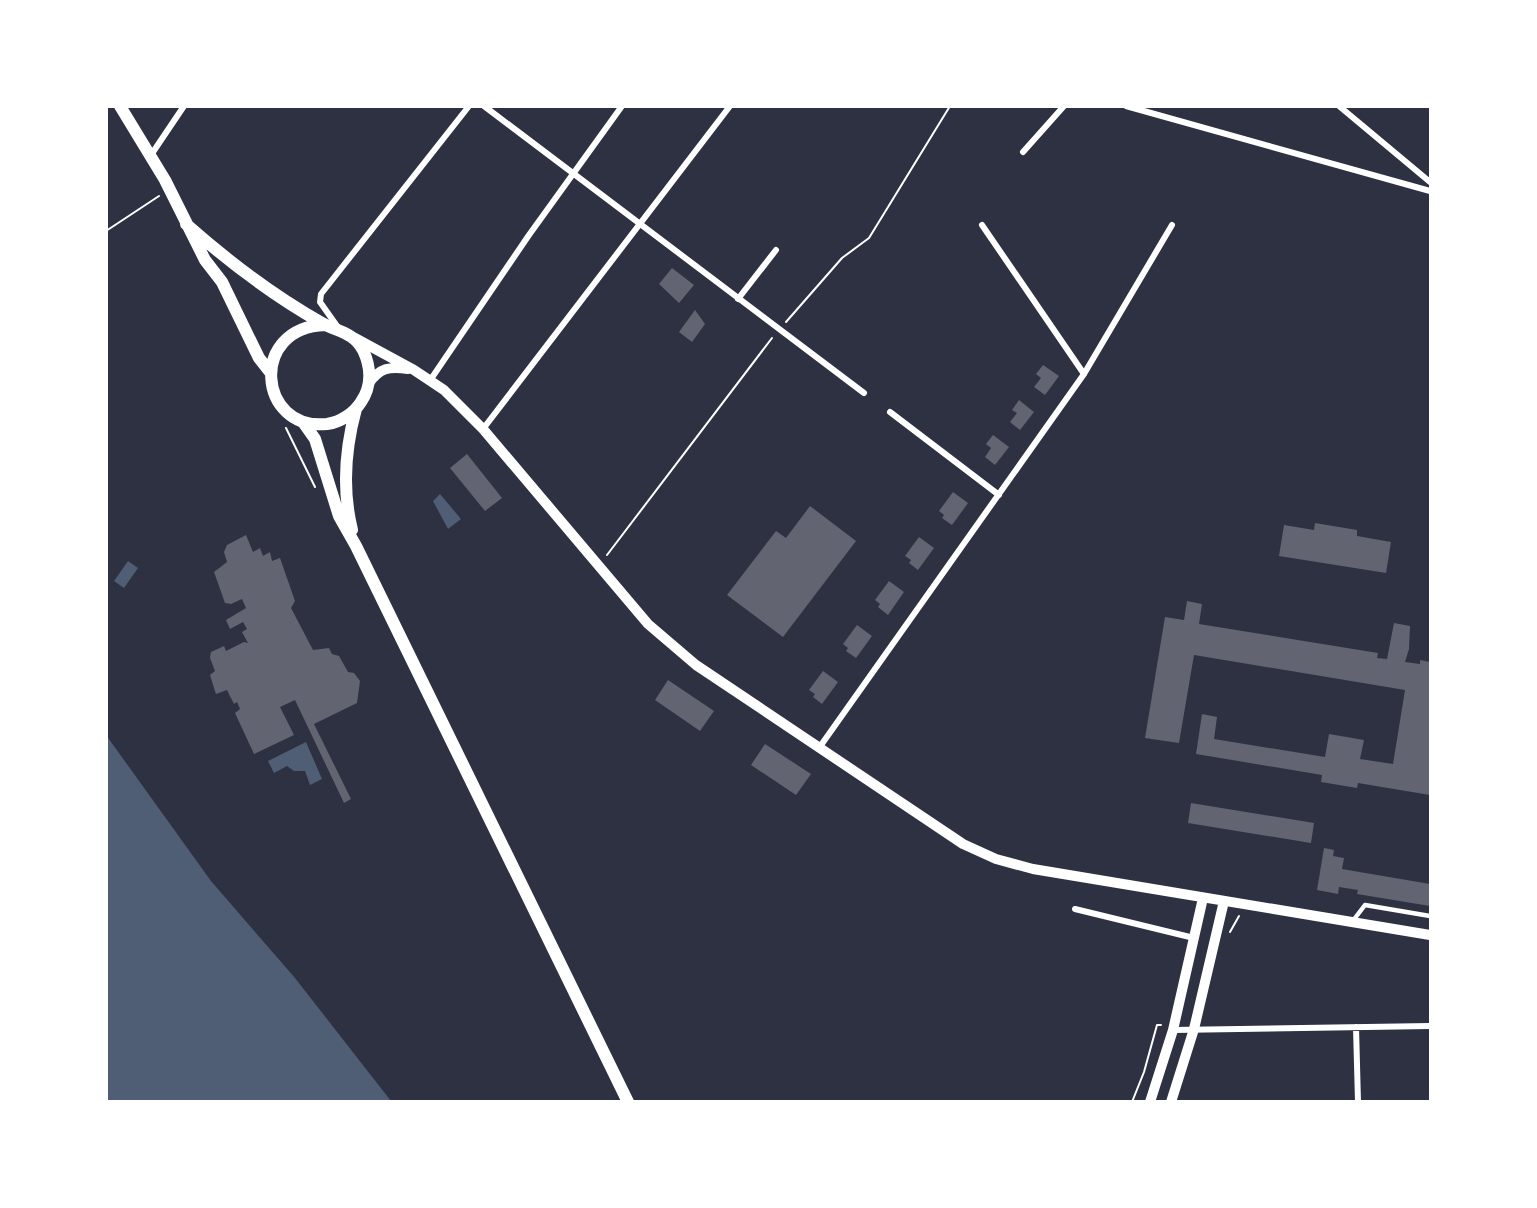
<svg xmlns="http://www.w3.org/2000/svg" width="1537" height="1208" font-family="Quicksand,sans-serif">
<style>
.water{fill:#4f5d75}
.building{fill:#626471}
.lines{fill:none;stroke-linecap:round;stroke-linejoin:round}
.path{stroke:#fff;stroke-width:2}
.service{stroke:#fff;stroke-width:4.5}
.minor{stroke:#fff;stroke-width:6}
.tertiary{stroke:#fff;stroke-width:10}
.secondary{stroke:#fff;stroke-width:12}
</style>
<rect width="100%" height="100%" fill="#2d3142"/>
<path class="water" d="M 440,494 L 461,519 L 448,529 L 433,501 Z
M 128,561 L 138,568 L 124,588 L 114,581 Z
M 106,735 L 211,881 L 295,978 L 391,1101 L 107,1101 Z
M 306,742 L 322,779 L 310,785 L 305,771 L 294,771 L 287,766 L 274,773 L 268,761 Z"/>
<path class="building" d="M 672,268 L 694,285 L 679,303 L 659,284 Z
M 695,310 L 705,324 L 692,342 L 679,332 Z
M 1043,365 L 1059,376 L 1045,395 L 1034,387 L 1041,378 L 1036,374 Z
M 1019,400 L 1034,412 L 1020,430 L 1010,422 L 1017,413 L 1012,410 Z
M 993,435 L 1009,447 L 995,465 L 985,457 L 991,448 L 986,444 Z
M 467,454 L 502,498 L 485,511 L 450,468 Z
M 953,492 L 968,503 L 952,525 L 942,518 L 944,515 L 939,511 Z
M 810,506 L 856,541 L 783,637 L 727,595 L 776,531 L 786,538 Z
M 1315,523 L 1357,530 L 1357,536 L 1391,542 L 1386,573 L 1279,556 L 1284,525 L 1314,530 Z
M 246,535 L 253,552 L 260,548 L 263,556 L 270,552 L 272,561 L 280,558 L 295,601 L 291,608 L 313,650 L 329,648 L 332,654 L 339,656 L 348,672 L 354,673 L 360,681 L 357,703 L 314,724 L 351,799 L 344,803 L 295,700 L 280,707 L 294,735 L 254,754 L 235,713 L 240,709 L 237,702 L 234,704 L 227,690 L 216,694 L 214,688 L 210,675 L 215,671 L 210,658 L 211,652 L 224,646 L 226,651 L 244,642 L 248,643 L 242,632 L 247,629 L 243,622 L 230,629 L 226,620 L 246,608 L 242,599 L 231,604 L 225,603 L 214,572 L 227,562 L 224,552 L 227,545 Z
M 919,537 L 934,548 L 918,570 L 909,563 L 911,560 L 905,556 Z
M 889,581 L 904,592 L 888,615 L 878,607 L 880,604 L 875,600 Z
M 1187,601 L 1202,604 L 1199,624 L 1378,653 L 1377,658 L 1387,659 L 1394,623 L 1410,626 L 1409,649 L 1405,662 L 1420,664 L 1420,660 L 1430,662 L 1430,795 L 1358,783 L 1357,788 L 1321,782 L 1322,775 L 1196,754 L 1202,714 L 1217,717 L 1214,739 L 1325,757 L 1329,734 L 1364,740 L 1360,759 L 1393,764 L 1405,690 L 1194,655 L 1179,743 L 1145,738 L 1165,617 L 1184,620 Z
M 857,625 L 872,636 L 856,658 L 846,651 L 848,648 L 843,644 Z
M 823,671 L 838,682 L 822,704 L 813,697 L 815,694 L 809,690 Z
M 668,680 L 714,711 L 700,731 L 655,700 Z
M 765,744 L 811,774 L 796,795 L 751,765 Z
M 1191,803 L 1314,823 L 1311,843 L 1188,823 Z
M 1324,848 L 1334,850 L 1333,856 L 1344,858 L 1342,869 L 1430,884 L 1430,906 L 1357,894 L 1358,890 L 1339,887 L 1338,894 L 1317,890 Z"/>
<g class="lines">
<path class="path" d="M 106,231 L 159,196
M 786,322 L 842,258 L 869,238 L 950,106
M 286,428 L 315,487
M 607,555 L 772,338
M 1230,932 L 1239,916
M 1132,1102 L 1144,1072 L 1157,1025 L 1161,1025"/>
<path class="service" d="M 1352,922 L 1365,905 L 1430,916"/>
<path class="minor" d="M 484,106 L 864,393
M 1126,106 L 1430,191
M 1339,106 L 1430,182
M 1023,152 L 1064,106
M 151,155 L 184,106
M 982,225 L 1084,374
M 738,299 L 776,250
M 337,326 L 320,302 L 321,294 L 469,106
M 431,379 L 529,235 L 622,106
M 890,412 L 999,495
M 483,429 L 730,106
M 819,748 L 1084,374 L 1172,225
M 1075,909 L 1194,938
M 1356,1027 L 1358,1102
M 1173,1030 L 1430,1026"/>
<path class="tertiary" d="M 355,338 L 414,370 L 444,390 L 483,429 L 648,624 L 696,665 L 963,844 L 996,859 L 1033,869 L 1430,935
M 369,383 C 380,368 389,366 408,369
M 1150,1102 L 1173,1030 L 1203,898
M 1171,1102 L 1194,1029 L 1224,901"/>
<path class="secondary" d="M 120,106 L 165,180 L 205,260 L 222,282 L 259,358 L 270,372
M 186,224 C 229,262 272,295 322,323 C 338,332 353,332 363,350 C 371,367 372,386 361,402 C 354,413 341,422 327,424 C 257,431 249,327 325,325
M 303,422 L 315,439 L 339,516 L 356,546 L 628,1102
M 352,530 C 342,489 345,449 356,409"/>
</g>
<rect width="1537" height="1208" fill="none" stroke="#ffffff" stroke-width="216"/>
</svg>
